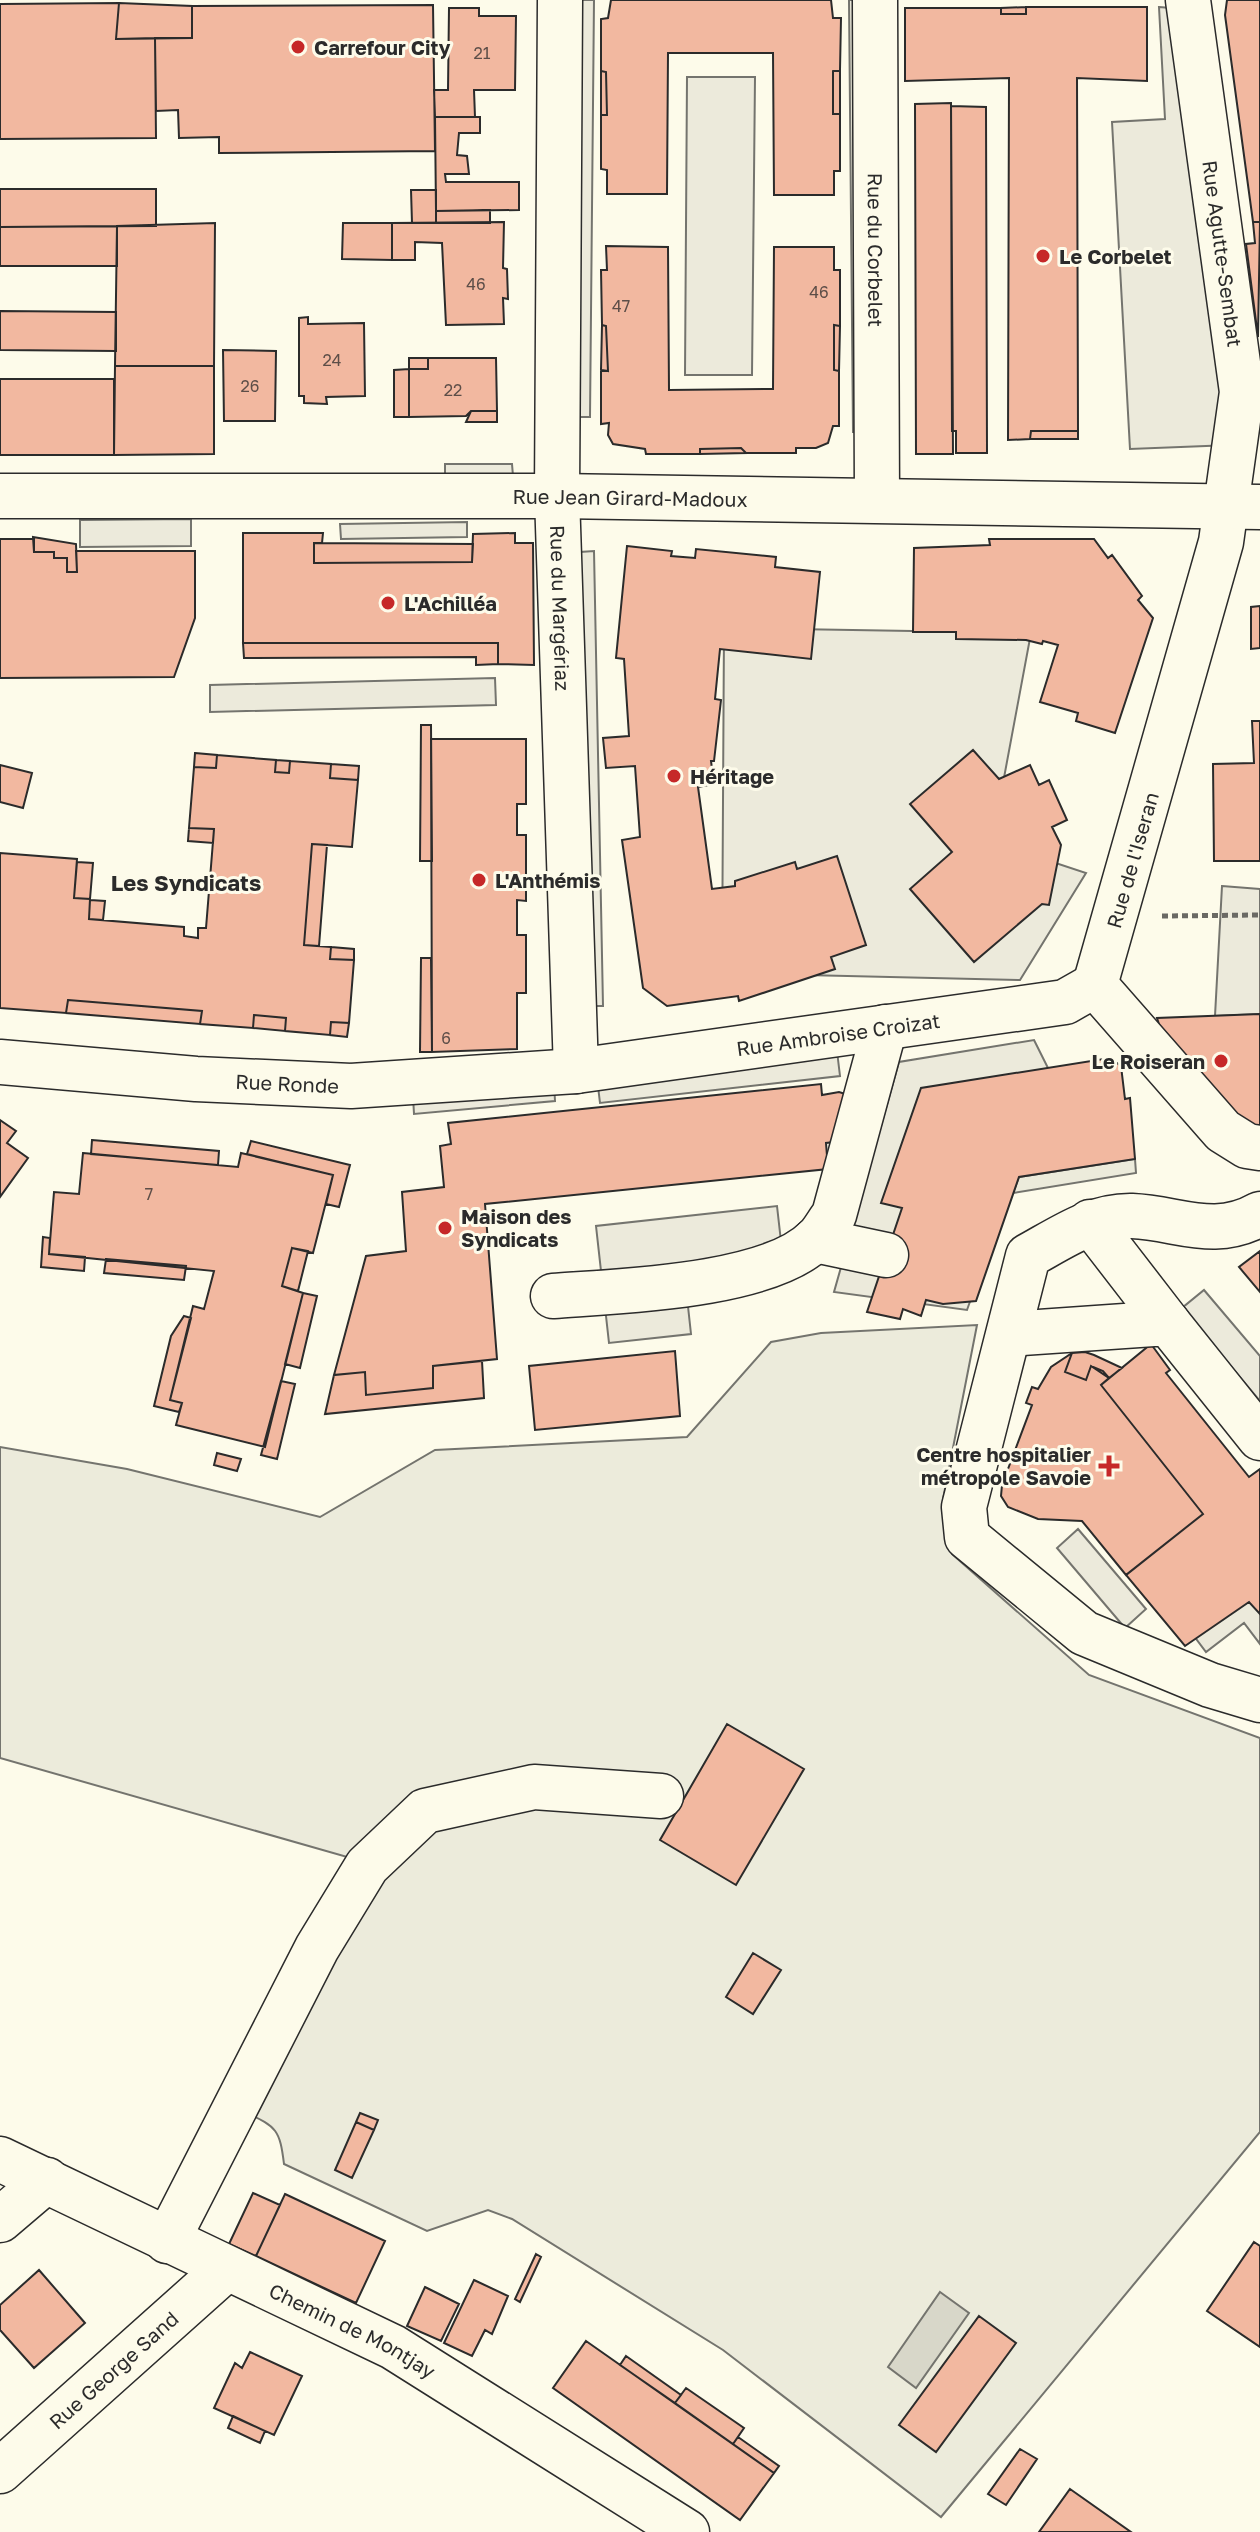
<svg xmlns="http://www.w3.org/2000/svg" width="1260" height="2532" font-family="'Golos Text',sans-serif">
<style>
.green{fill:#ecebdb;stroke:#74746e;stroke-width:2}
.parking{fill:#eceadb;stroke:#74746e;stroke-width:2}
.water{fill:#d8d7c9;stroke:#74746e;stroke-width:2}
.building{fill:#f2b8a0;stroke:#2b2b2b;stroke-width:2}
.lines{fill:none;stroke-linecap:round;stroke-linejoin:round}
.minor-casing{stroke:#2b2b2b;stroke-width:47}
.path{stroke:#6a6964;stroke-width:5;stroke-dasharray:6 4;stroke-linecap:butt}
.minor{stroke:#fdfbea;stroke-width:44}
.poi-dot{fill:#c62828;stroke:#fdfbea;stroke-width:3}
.labels{text-anchor:middle;dominant-baseline:central;stroke-width:6;stroke-linejoin:round;paint-order:stroke}
.number-label{font-size:16px;fill:#5d4e48}
.poi-label{font-size:20px;font-weight:bold;fill:#2b2b2b;stroke:#fdfbea;text-anchor:start}
.street-label{font-size:20px;fill:#2b2b2b;stroke:#fdfbea}
.neighbourhood-label{font-size:22px;font-weight:bold;fill:#2b2b2b;stroke:#fdfbea}
</style>
<rect width="100%" height="100%" fill="#fdfbea"/>
<path class="green" d="M 1135,1159 L 1136,1173 L 1013,1193 L 1019,1177 Z
M 977,1325 L 943,1499 L 952,1554 L 1089,1675 L 1260,1738 L 1260,2132 L 941,2517 L 723,2350 L 512,2219 L 488,2210 L 427,2231 L 284,2164 C 280,2131 277,2126 246,2113 L 386,1868 L 0,1758 L 0,1447 L 127,1469 L 320,1517 L 435,1450 L 687,1437 L 771,1342 L 821,1333 Z"/>
<path class="parking" d="M 581,0 L 594,0 L 590,417 L 577,417 Z
M 849,0 L 862,0 L 867,433 L 853,432 Z
M 1159,7 L 1171,8 L 1231,445 L 1130,449 L 1112,122 L 1165,119 Z
M 687,77 L 755,77 L 752,375 L 685,375 Z
M 445,464 L 512,464 L 513,476 L 445,477 Z
M 191,519 L 191,546 L 80,547 L 80,520 Z
M 467,522 L 467,537 L 341,539 L 340,524 Z
M 594,551 L 603,1006 L 590,1006 L 580,552 Z
M 724,628 L 1031,633 L 992,842 L 1086,873 L 1020,980 L 722,973 Z
M 495,678 L 496,705 L 210,712 L 210,685 Z
M 1222,886 L 1260,889 L 1260,1014 L 1215,1016 Z
M 1034,1040 L 1051,1074 L 967,1310 L 834,1292 L 899,1062 Z
M 837,1051 L 840,1076 L 600,1103 L 597,1078 Z
M 554,1083 L 555,1101 L 414,1114 L 413,1096 Z
M 777,1206 L 785,1277 L 686,1288 L 691,1334 L 609,1343 L 596,1226 Z
M 1204,1290 L 1260,1356 L 1260,1401 L 1182,1308 Z
M 1078,1529 L 1146,1609 L 1125,1628 L 1057,1548 Z
M 1260,1590 L 1260,1644 L 1244,1623 L 1206,1652 L 1191,1632 Z"/>
<path class="water" d="M 940,2292 L 969,2313 L 916,2388 L 888,2367 Z"/>
<path class="building" d="M 611,0 L 831,0 L 833,18 L 841,18 L 840,70 L 833,71 L 833,114 L 840,114 L 840,171 L 834,171 L 834,195 L 774,195 L 773,53 L 668,53 L 667,194 L 607,194 L 607,170 L 601,169 L 601,115 L 607,115 L 606,72 L 601,71 L 601,19 L 608,18 Z
M 1227,0 L 1260,0 L 1260,222 L 1253,222 L 1225,15 Z
M 119,3 L 116,39 L 155,38 L 156,138 L 0,139 L 0,4 Z
M 119,3 L 192,6 L 192,38 L 116,39 Z
M 433,5 L 435,151 L 219,153 L 219,137 L 179,138 L 178,110 L 156,111 L 155,38 L 192,38 L 192,6 Z
M 1026,7 L 1147,7 L 1147,81 L 1077,78 L 1078,431 L 1031,431 L 1030,439 L 1008,440 L 1009,78 L 905,81 L 905,8 L 1001,8 L 1001,14 L 1026,14 Z
M 1026,7 L 1026,14 L 1001,14 L 1001,8 Z
M 449,8 L 479,8 L 479,16 L 516,16 L 515,90 L 474,90 L 475,117 L 435,117 L 434,90 L 448,90 Z
M 840,70 L 840,114 L 833,114 L 833,71 Z
M 601,71 L 606,72 L 607,115 L 601,115 Z
M 951,103 L 953,454 L 916,454 L 915,104 Z
M 951,106 L 986,107 L 987,453 L 956,453 L 956,431 L 952,431 Z
M 435,117 L 480,117 L 480,133 L 459,133 L 457,155 L 467,156 L 469,174 L 445,174 L 446,182 L 519,182 L 519,210 L 436,211 Z
M 0,189 L 156,189 L 156,226 L 0,227 Z
M 411,190 L 436,190 L 436,223 L 412,223 Z
M 490,210 L 490,223 L 436,223 L 436,211 Z
M 504,222 L 503,268 L 507,269 L 508,299 L 503,298 L 504,324 L 446,325 L 442,243 L 415,242 L 415,260 L 392,260 L 392,223 Z
M 1253,222 L 1260,222 L 1258,337 L 1246,244 L 1255,243 Z
M 215,223 L 214,366 L 115,366 L 117,226 Z
M 343,223 L 392,223 L 392,260 L 342,259 Z
M 117,226 L 117,266 L 0,266 L 0,227 Z
M 606,246 L 668,247 L 669,390 L 773,389 L 774,247 L 834,247 L 834,270 L 840,270 L 840,326 L 834,325 L 834,370 L 839,371 L 839,426 L 833,426 L 828,443 L 816,448 L 796,448 L 796,453 L 746,453 L 741,448 L 700,449 L 700,454 L 646,454 L 645,449 L 613,444 L 608,435 L 609,423 L 601,424 L 601,370 L 608,371 L 606,326 L 602,325 L 601,270 L 607,270 Z
M 0,311 L 116,312 L 116,351 L 0,350 Z
M 308,317 L 308,324 L 364,323 L 365,396 L 326,397 L 327,404 L 304,403 L 304,396 L 299,396 L 299,318 Z
M 602,325 L 606,326 L 608,371 L 601,370 Z
M 834,325 L 840,326 L 839,371 L 834,370 Z
M 223,350 L 276,351 L 275,421 L 224,421 Z
M 409,358 L 428,358 L 428,369 L 409,369 Z
M 428,358 L 496,358 L 497,411 L 471,411 L 466,416 L 409,417 L 409,369 L 428,369 Z
M 115,366 L 214,366 L 214,454 L 114,455 Z
M 409,369 L 409,417 L 394,417 L 394,370 Z
M 0,379 L 114,379 L 114,455 L 0,455 Z
M 471,411 L 497,411 L 497,422 L 466,422 Z
M 1031,431 L 1078,431 L 1078,439 L 1030,439 Z
M 741,448 L 746,453 L 700,454 L 700,449 Z
M 243,533 L 323,533 L 322,543 L 314,543 L 314,563 L 472,562 L 473,534 L 515,533 L 515,543 L 533,543 L 534,665 L 498,664 L 498,643 L 243,643 Z
M 33,537 L 76,544 L 77,572 L 67,572 L 67,558 L 54,558 L 54,552 L 34,552 Z
M 0,539 L 34,539 L 34,552 L 54,552 L 54,558 L 67,558 L 67,572 L 77,572 L 76,551 L 195,551 L 195,618 L 174,677 L 0,678 Z
M 989,539 L 1094,539 L 1108,558 L 1112,555 L 1142,596 L 1138,600 L 1153,618 L 1115,733 L 1076,721 L 1078,713 L 1040,702 L 1058,645 L 1043,641 L 1042,644 L 1026,640 L 956,639 L 956,632 L 913,632 L 914,548 L 990,545 Z
M 314,543 L 473,544 L 472,562 L 314,563 Z
M 627,546 L 672,551 L 671,556 L 695,558 L 696,549 L 776,557 L 775,567 L 820,572 L 811,659 L 720,649 L 715,699 L 721,700 L 714,761 L 711,761 L 714,784 L 698,787 L 712,889 L 735,886 L 735,881 L 795,862 L 797,869 L 837,856 L 866,945 L 831,957 L 835,969 L 739,1001 L 738,996 L 667,1006 L 643,988 L 622,840 L 640,837 L 635,766 L 606,768 L 603,738 L 629,736 L 624,659 L 616,658 Z
M 1260,606 L 1260,648 L 1251,649 L 1251,607 Z
M 243,643 L 498,643 L 498,664 L 476,665 L 476,657 L 244,658 Z
M 1252,721 L 1260,721 L 1260,861 L 1214,861 L 1213,764 L 1254,763 Z
M 421,725 L 431,725 L 432,861 L 420,861 Z
M 431,739 L 526,739 L 526,804 L 517,804 L 517,835 L 526,835 L 526,901 L 517,900 L 517,935 L 526,935 L 526,993 L 517,993 L 517,1049 L 432,1052 Z
M 973,750 L 999,779 L 1030,765 L 1039,785 L 1049,780 L 1067,820 L 1052,827 L 1061,845 L 1049,905 L 1042,904 L 974,962 L 910,889 L 952,852 L 910,804 Z
M 195,753 L 217,755 L 216,768 L 194,767 Z
M 217,755 L 276,760 L 275,772 L 289,773 L 290,761 L 331,764 L 330,778 L 358,780 L 352,847 L 312,844 L 304,945 L 331,947 L 330,959 L 354,960 L 349,1023 L 331,1022 L 330,1035 L 285,1031 L 286,1018 L 254,1015 L 253,1028 L 200,1024 L 202,1011 L 68,1000 L 66,1013 L 0,1008 L 0,853 L 77,859 L 74,898 L 90,899 L 89,919 L 184,927 L 184,936 L 198,938 L 198,928 L 206,928 L 214,829 L 189,828 L 194,767 L 216,768 Z
M 276,760 L 290,761 L 289,773 L 275,772 Z
M 331,764 L 359,766 L 358,780 L 330,778 Z
M 0,765 L 32,773 L 23,808 L 0,802 Z
M 189,828 L 214,829 L 213,843 L 188,841 Z
M 312,844 L 327,845 L 319,946 L 304,945 Z
M 77,862 L 93,863 L 90,899 L 74,898 Z
M 90,900 L 105,901 L 103,920 L 89,919 Z
M 331,947 L 354,949 L 354,960 L 330,959 Z
M 421,958 L 431,958 L 432,1052 L 420,1052 Z
M 68,1000 L 202,1011 L 200,1024 L 66,1013 Z
M 1260,1014 L 1260,1126 L 1250,1127 L 1231,1113 L 1162,1034 L 1157,1018 Z
M 254,1015 L 286,1018 L 285,1031 L 253,1028 Z
M 331,1022 L 349,1023 L 347,1037 L 330,1035 Z
M 1110,1058 L 1121,1066 L 1125,1099 L 1130,1098 L 1135,1159 L 1019,1177 L 976,1301 L 943,1304 L 926,1300 L 921,1316 L 903,1309 L 900,1319 L 867,1312 L 902,1208 L 881,1203 L 921,1088 Z
M 821,1084 L 822,1095 L 839,1092 L 852,1096 L 835,1142 L 826,1143 L 828,1169 L 485,1204 L 497,1359 L 433,1366 L 433,1388 L 366,1395 L 365,1372 L 334,1375 L 366,1256 L 406,1251 L 402,1192 L 444,1187 L 440,1146 L 451,1144 L 448,1123 Z
M 0,1120 L 16,1131 L 7,1143 L 28,1158 L 0,1197 Z
M 92,1140 L 219,1151 L 218,1165 L 91,1154 Z
M 251,1141 L 350,1165 L 339,1207 L 326,1204 L 333,1175 L 247,1154 Z
M 83,1153 L 238,1167 L 241,1153 L 333,1175 L 313,1253 L 292,1248 L 282,1286 L 303,1293 L 265,1447 L 176,1425 L 182,1403 L 170,1400 L 193,1306 L 204,1309 L 214,1271 L 49,1254 L 54,1192 L 79,1194 Z
M 43,1237 L 50,1238 L 49,1254 L 85,1257 L 84,1271 L 41,1267 Z
M 292,1248 L 308,1251 L 298,1291 L 282,1286 Z
M 1260,1251 L 1260,1292 L 1239,1267 Z
M 106,1259 L 186,1266 L 184,1280 L 104,1273 Z
M 303,1293 L 317,1296 L 300,1368 L 285,1364 Z
M 184,1316 L 191,1318 L 170,1400 L 182,1403 L 179,1412 L 154,1406 L 171,1336 Z
M 1151,1344 L 1170,1370 L 1166,1373 L 1249,1477 L 1260,1469 L 1260,1614 L 1249,1602 L 1185,1646 L 1126,1575 L 1203,1514 L 1101,1385 Z
M 675,1351 L 680,1416 L 535,1430 L 529,1366 Z
M 1085,1352 L 1094,1355 L 1122,1368 L 1109,1378 L 1091,1366 L 1086,1380 L 1065,1372 L 1072,1353 Z
M 1072,1353 L 1065,1372 L 1086,1380 L 1091,1366 L 1103,1371 L 1109,1378 L 1101,1385 L 1203,1514 L 1126,1575 L 1082,1521 L 1038,1519 L 1008,1507 L 1001,1496 L 1002,1485 L 1032,1405 L 1026,1403 L 1032,1387 L 1038,1389 L 1051,1367 Z
M 482,1361 L 484,1398 L 325,1414 L 334,1375 L 365,1372 L 366,1395 L 433,1388 L 433,1366 Z
M 281,1381 L 295,1384 L 277,1459 L 261,1455 Z
M 217,1453 L 241,1459 L 237,1471 L 214,1465 Z
M 727,1724 L 804,1769 L 736,1885 L 660,1840 Z
M 753,1953 L 781,1970 L 753,2014 L 726,1997 Z
M 360,2113 L 378,2120 L 374,2130 L 356,2122 Z
M 356,2122 L 374,2130 L 352,2178 L 335,2170 Z
M 253,2193 L 280,2205 L 256,2256 L 229,2244 Z
M 285,2194 L 385,2241 L 356,2303 L 256,2256 Z
M 1254,2242 L 1260,2246 L 1260,2347 L 1207,2311 Z
M 536,2254 L 541,2257 L 520,2302 L 515,2299 Z
M 39,2270 L 85,2323 L 34,2368 L 0,2330 L 0,2305 Z
M 474,2280 L 508,2296 L 492,2334 L 485,2330 L 472,2356 L 444,2343 Z
M 425,2287 L 459,2304 L 441,2341 L 407,2326 Z
M 979,2316 L 1016,2343 L 936,2452 L 899,2425 Z
M 586,2341 L 774,2473 L 740,2520 L 553,2388 Z
M 250,2352 L 302,2376 L 274,2435 L 214,2408 L 235,2363 L 242,2368 Z
M 626,2356 L 681,2395 L 675,2403 L 620,2365 Z
M 686,2388 L 744,2428 L 733,2444 L 675,2403 Z
M 233,2416 L 265,2431 L 260,2443 L 228,2428 Z
M 738,2437 L 779,2466 L 774,2473 L 733,2444 Z
M 1020,2449 L 1037,2459 L 1006,2505 L 988,2494 Z
M 1070,2489 L 1131,2532 L 1039,2532 Z"/>
<g class="lines">
<g class="minor-casing">
<g id="minor">
<path id="s1" d="M 560,0 L 557,496 L 576,1071"/>
<path id="s2" d="M 875,0 L 877,499"/>
<path id="s3" d="M 1188,0 L 1242,392 L 1221,542 L 1095,985 L 1223,1131 L 1247,1146 L 1260,1148"/>
<path id="s4" d="M 0,496 L 557,496 L 1260,507"/>
<path id="s5" d="M 0,1062 L 196,1079 L 351,1086 L 576,1071 L 1065,1002 L 1095,985"/>
<path d="M 1260,1214 C 1214,1240 1179,1218 1132,1216 C 1093,1215 1061,1238 1028,1256 L 964,1507 L 967,1537 L 1084,1633 L 1210,1685 L 1260,1700"/>
<path d="M 1090,1222 L 1168,1323"/>
<path d="M 815,1240 L 886,1255"/>
<path d="M 553,1296 C 619,1291 768,1287 816,1239 C 823,1233 828,1222 834,1215 L 885,1027"/>
<path d="M 1009,1334 L 1168,1323 L 1260,1438"/>
<path id="s6" d="M 0,2159 L 393,2347 L 687,2532"/>
<path d="M 0,2220 L 47,2180"/>
<path d="M 167,2241 L 317,1948 L 367,1866 L 425,1811 L 534,1787 L 661,1796"/>
<path id="s7" d="M 0,2471 L 226,2269"/>
</g>
</g>
<path class="path" d="M 1162,916 L 1260,915"/>
<use href="#minor" class="minor"/>
</g>
<g class="poi-dot">
<circle cx="298" cy="47" r="8"/>
<circle cx="1043" cy="256" r="8"/>
<circle cx="388" cy="603" r="8"/>
<circle cx="674" cy="776" r="8"/>
<circle cx="479" cy="880" r="8"/>
<circle cx="1221" cy="1061" r="8"/>
<circle cx="445" cy="1228" r="8"/>
<path d="M1105 1454h8v8h8v8h-8v8h-8v-8h-8v-8h8z"/>
</g>
<g class="labels">
<g class="number-label">
<text x="482" y="53">21</text>
<text x="476" y="284">46</text>
<text x="819" y="292">46</text>
<text x="621" y="306">47</text>
<text x="332" y="360">24</text>
<text x="250" y="386">26</text>
<text x="453" y="390">22</text>
<text x="446" y="1038">6</text>
<text x="149" y="1194">7</text>
</g>
<g class="poi-label">
<text x="314" y="47">Carrefour City</text>
<text x="1059" y="256">Le Corbelet</text>
<text x="404" y="603">L'Achilléa</text>
<text x="690" y="776">Héritage</text>
<text x="495" y="880">L'Anthémis</text>
<text x="1205" y="1061" text-anchor="end">Le Roiseran</text>
<text x="461" y="1216">Maison des<tspan x="461" dy="23">Syndicats</tspan></text>
<text x="1091" y="1454" text-anchor="end">Centre hospitalier<tspan x="1091" dy="23">métropole Savoie</tspan></text>
</g>
<g class="street-label">
<text stroke="none"><textPath href="#s2" startOffset="250">Rue du Corbelet</textPath></text>
<text stroke="none"><textPath href="#s3" startOffset="256">Rue Agutte-Sembat</textPath></text>
<text stroke="none"><textPath href="#s4" startOffset="630">Rue Jean Girard-Madoux</textPath></text>
<text stroke="none"><textPath href="#s1" startOffset="608">Rue du Margériaz</textPath></text>
<text transform="translate(1132 860) rotate(-74)">Rue de l'Iseran</text>
<text stroke="none"><textPath href="#s5" startOffset="842">Rue Ambroise Croizat</textPath></text>
<text stroke="none"><textPath href="#s5" startOffset="288">Rue Ronde</textPath></text>
<text stroke="none"><textPath href="#s6" startOffset="392">Chemin de Montjay</textPath></text>
<text stroke="none"><textPath href="#s7" startOffset="152">Rue George Sand</textPath></text>
</g>
<g class="neighbourhood-label">
<text x="186" y="882">Les Syndicats</text>
</g>
</g>
</svg>
